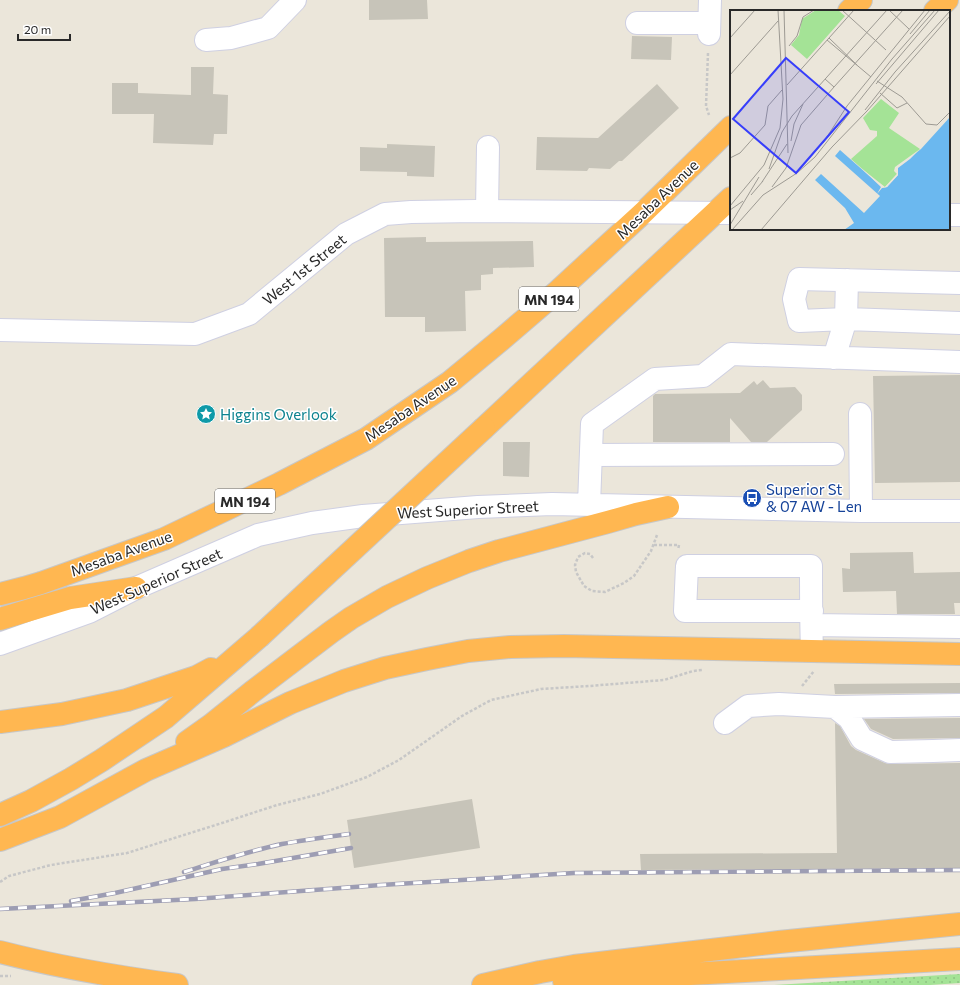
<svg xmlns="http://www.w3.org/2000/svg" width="960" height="985" font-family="Commissioner,sans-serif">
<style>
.park{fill:url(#park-dots)}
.building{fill:#c7c4b9}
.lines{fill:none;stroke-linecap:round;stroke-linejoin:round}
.minor-casing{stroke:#cfd0e2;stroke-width:24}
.highway-casing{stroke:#c7c7c7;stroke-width:24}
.path{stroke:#c7c7c7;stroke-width:2.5;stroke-dasharray:3 2;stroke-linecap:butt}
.minor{stroke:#fff;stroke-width:22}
.highway{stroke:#ffb751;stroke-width:22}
.rail-casing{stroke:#9d9db3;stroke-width:4.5}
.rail{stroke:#fff;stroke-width:3;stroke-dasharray:9;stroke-linecap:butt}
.highway-bridge-casing{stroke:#c7c7c7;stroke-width:24;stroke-linecap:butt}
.highway-bridge{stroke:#ffb751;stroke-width:22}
.labels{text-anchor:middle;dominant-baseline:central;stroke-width:3;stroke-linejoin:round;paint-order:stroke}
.shield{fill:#fff;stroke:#696969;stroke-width:1}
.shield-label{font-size:14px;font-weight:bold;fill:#292929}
.street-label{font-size:15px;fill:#292929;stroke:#fff}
.culture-label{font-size:15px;fill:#0d838f;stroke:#fff;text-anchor:start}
.transit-label{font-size:15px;fill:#164399;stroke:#fff;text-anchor:start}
.inset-road{fill:none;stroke:#9d9a93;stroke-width:1}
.view{fill:#373efb;fill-opacity:0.15;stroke:#373efb;stroke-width:2}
.inset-edge{fill:none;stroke:#292929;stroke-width:2}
</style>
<defs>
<pattern id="park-dots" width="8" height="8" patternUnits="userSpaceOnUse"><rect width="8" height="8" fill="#a4e396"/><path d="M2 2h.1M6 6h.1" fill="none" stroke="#8dc381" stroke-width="1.8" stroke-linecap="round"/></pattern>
</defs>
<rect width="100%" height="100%" fill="#ebe6da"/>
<path class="park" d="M 960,974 L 960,983 L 930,985 L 774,985 Z"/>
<path class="building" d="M 369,0 L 427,0 L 428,19 L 369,20 Z
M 632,36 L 672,37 L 671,60 L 631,59 Z
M 191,67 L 214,67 L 213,94 L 228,95 L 227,134 L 214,134 L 213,145 L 153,143 L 154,114 L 112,114 L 112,83 L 138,83 L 138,93 L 191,95 Z
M 657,84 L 679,108 L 622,161 L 619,161 L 610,169 L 589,168 L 587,171 L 536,170 L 537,137 L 598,138 Z
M 387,144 L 435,146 L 434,177 L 407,176 L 407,172 L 360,171 L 360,147 L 387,148 Z
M 426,237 L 426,242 L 533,241 L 534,267 L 493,268 L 493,274 L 481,275 L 481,290 L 465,291 L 466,331 L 425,332 L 425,317 L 385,317 L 384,238 Z
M 960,375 L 960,482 L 875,483 L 873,376 Z
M 763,380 L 770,388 L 795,387 L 802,395 L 802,410 L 767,442 L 751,442 L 730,418 L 730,442 L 653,442 L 653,396 L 655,394 L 740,393 L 754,381 L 757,385 Z
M 503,442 L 530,442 L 529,477 L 503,476 Z
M 913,552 L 914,573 L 960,572 L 960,603 L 954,603 L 955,614 L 897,614 L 896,591 L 843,592 L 842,568 L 850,569 L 850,553 Z
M 960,683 L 960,693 L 835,694 L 834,684 Z
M 960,718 L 960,738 L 893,739 L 871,729 L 864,719 Z
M 835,723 L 840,726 L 851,746 L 856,750 L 885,763 L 890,764 L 960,763 L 960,868 L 641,870 L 640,854 L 837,853 Z
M 472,799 L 480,848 L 354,868 L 347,820 Z"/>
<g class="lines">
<g class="minor-casing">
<path id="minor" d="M 637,23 L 709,23
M 709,34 L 710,0
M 206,40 L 231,38 L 268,28 L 295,0
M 487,211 L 488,147
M 949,215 L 960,215
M 960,283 L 799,279 L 794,299 L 799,321 L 846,319 L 960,323
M 0,330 L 195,334 L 249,314 L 346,234 L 385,214 L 411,212 L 476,211 L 731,213
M 834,358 L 846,319 L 847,280
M 860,414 L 861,511
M 591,455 L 833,454
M 589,505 L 592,424 L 655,379 L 703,376 L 731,354 L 960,362
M 812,611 L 685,611 L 687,566 L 811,566 C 811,594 811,623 812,651
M 812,625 L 960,627
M 0,644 L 89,612 L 136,588 L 258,535 L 312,523 L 363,516 L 478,507 L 552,504 L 861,511 L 960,511
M 835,707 L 849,718 L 862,739 L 890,752 L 933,751 L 960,750
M 725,723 L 748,706 L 779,704 L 835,707 L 960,705"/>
</g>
<g class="highway-casing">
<path id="highway" d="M 849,11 L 861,0
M 935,11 L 947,0
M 484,428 L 731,198
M 0,594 L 24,588 L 41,583 L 164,539 L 279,484 L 366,439 L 450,382 L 502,339 L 558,291 L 644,212 L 731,127
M 0,619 L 70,598 L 136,588
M 0,722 L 62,714 L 127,700 L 196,677 L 211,669
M 187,742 L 211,725 L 252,692 L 331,632 L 351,618 L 387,597 L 427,578 L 469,561 L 499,551 L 608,522 L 636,514 L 668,507
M 0,815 L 31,801 L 71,779 L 102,760 L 166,717 L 259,637
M 0,840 L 60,817 L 146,770 L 224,736 L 290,703 L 344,681 L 385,668 L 427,659 L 468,651 L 510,647 L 564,646 L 960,654
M 0,952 C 58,967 117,977 177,985
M 564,981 L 960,959
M 483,985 L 540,972 L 574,966 L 779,942 L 960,924"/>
</g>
<path class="path" d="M 708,53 L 706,106 L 709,115
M 654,545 L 679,545 L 678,550
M 593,558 L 590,554 L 585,553 L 578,557 L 575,565 L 576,572 L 584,586 L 592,591 L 605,592 L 624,583 L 634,576 L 651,551 L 657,535
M 802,686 L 814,671
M 0,882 L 9,876 L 51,865 L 127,853 L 222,823 L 277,805 L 320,794 L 367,777 L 399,760 L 462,716 L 491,700 L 541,689 L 589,686 L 664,680 L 693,671 L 702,670
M 0,976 L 11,976"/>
<use href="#minor" class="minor"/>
<use href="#highway" class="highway"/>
<g class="rail-casing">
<path id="rail" d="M 184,872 C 216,862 249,851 282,844 C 304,840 327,837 349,834
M 71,901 L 115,893 L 222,869 L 258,864 L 351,848
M 0,909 L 195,899 L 381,885 L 574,873 L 960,870"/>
</g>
<use href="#rail" class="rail"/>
<g class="highway-bridge-casing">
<path id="highway-bridge" d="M 259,637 L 484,428"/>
</g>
<use href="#highway-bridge" class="highway-bridge"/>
</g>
<defs>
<g id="sight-disc" transform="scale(1)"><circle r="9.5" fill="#0f9aa8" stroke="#fff"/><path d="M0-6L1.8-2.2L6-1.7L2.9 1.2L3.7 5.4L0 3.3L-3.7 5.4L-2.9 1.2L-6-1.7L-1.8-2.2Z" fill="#fff"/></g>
<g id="bus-disc" transform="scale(1)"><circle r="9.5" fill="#1a4fb4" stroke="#fff"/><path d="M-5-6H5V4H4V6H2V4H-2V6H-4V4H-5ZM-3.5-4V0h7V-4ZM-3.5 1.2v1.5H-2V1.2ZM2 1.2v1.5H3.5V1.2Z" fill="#fff"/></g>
</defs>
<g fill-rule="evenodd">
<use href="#sight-disc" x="206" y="414"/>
<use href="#bus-disc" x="752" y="498"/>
</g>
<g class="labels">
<g class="shield">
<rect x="519" y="287" width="60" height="24" rx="3"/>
<rect x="215" y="489" width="60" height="24" rx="3"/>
</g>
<g class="shield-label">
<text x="549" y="299">MN 194</text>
<text x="245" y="501">MN 194</text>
</g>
<g class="street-label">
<text transform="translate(657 199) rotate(-44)">Mesaba Avenue</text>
<text transform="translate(304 269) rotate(-39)">West 1st Street</text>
<text transform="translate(410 408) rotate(-34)">Mesaba Avenue</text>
<text transform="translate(468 509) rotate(-3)">West Superior Street</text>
<text transform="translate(121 553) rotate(-20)">Mesaba Avenue</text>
<text transform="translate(156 581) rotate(-24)">West Superior Street</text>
</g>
<g class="culture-label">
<text x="220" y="414">Higgins Overlook</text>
</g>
<g class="transit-label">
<text x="766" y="489">Superior St<tspan x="766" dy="17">&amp; 07 AW - Len</tspan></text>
</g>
</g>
<g transform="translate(730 10)">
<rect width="220" height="220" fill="#ebe6da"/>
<path d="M 86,0 L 108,0 L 115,6 L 77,49 L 61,35 L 69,25 L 72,9 ZM 151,89 L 169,103 L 159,118 L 190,139 L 154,178 L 121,149 L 147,126 L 147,121 L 140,120 L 133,108 Z" fill="#a4e396"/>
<path d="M 220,107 L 220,220 L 114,220 L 124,213 L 115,198 L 85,170 L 91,164 L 134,203 L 150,186 L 105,146 L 110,140 L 153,178 L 157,177 L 168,165 L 167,158 L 191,139 Z" fill="#6bb8ef"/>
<path d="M 190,139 L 180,149 L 168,158 L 168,165 L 157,177 L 152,178 L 147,184 L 151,177 L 131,158 L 155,177 L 167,164 L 164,161 L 165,157 Z" fill="#ebe6da"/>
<path class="inset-road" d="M 54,0 L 58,143M 112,0 L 156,40M 159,0 L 179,19M 180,24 L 200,0M 0,28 L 25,0M 99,28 L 127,55M 97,30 L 141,67M 59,36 L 67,26 L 73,7 L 84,0M 0,65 L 48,11M 95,69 L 104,77 L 173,0M 147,71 L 172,87 L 196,114 L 207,115 L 220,102M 146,74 L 209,0M 57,75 L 124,0M 150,83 L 167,98 L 177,93M 135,100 L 165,62 L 220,1M 61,131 L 64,114 L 73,94M 93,133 L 117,96 L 195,0M 0,148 L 10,143 L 35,115 L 38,96 L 52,80M 39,159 L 52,122 L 62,106 L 157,0M 32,172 L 57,134M 42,177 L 56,158 L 71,115 L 104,77M 21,185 L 33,171M 0,196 L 34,155 L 50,118 L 53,89 L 48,0M 0,200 L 13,191M 0,215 L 29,167M 2,220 L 33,185 L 67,163 L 85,147 L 162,49 L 205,0M 31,220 L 102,137 L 137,101 L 220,6"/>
<path class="view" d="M 56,48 L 119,102 L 66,163 L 3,109 Z"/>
<rect width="220" height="220" class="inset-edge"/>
</g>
<path d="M18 34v6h52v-6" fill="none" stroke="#292929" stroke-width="2"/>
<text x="24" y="34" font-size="12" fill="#292929" stroke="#ffffff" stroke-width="3" paint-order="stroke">20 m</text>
</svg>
